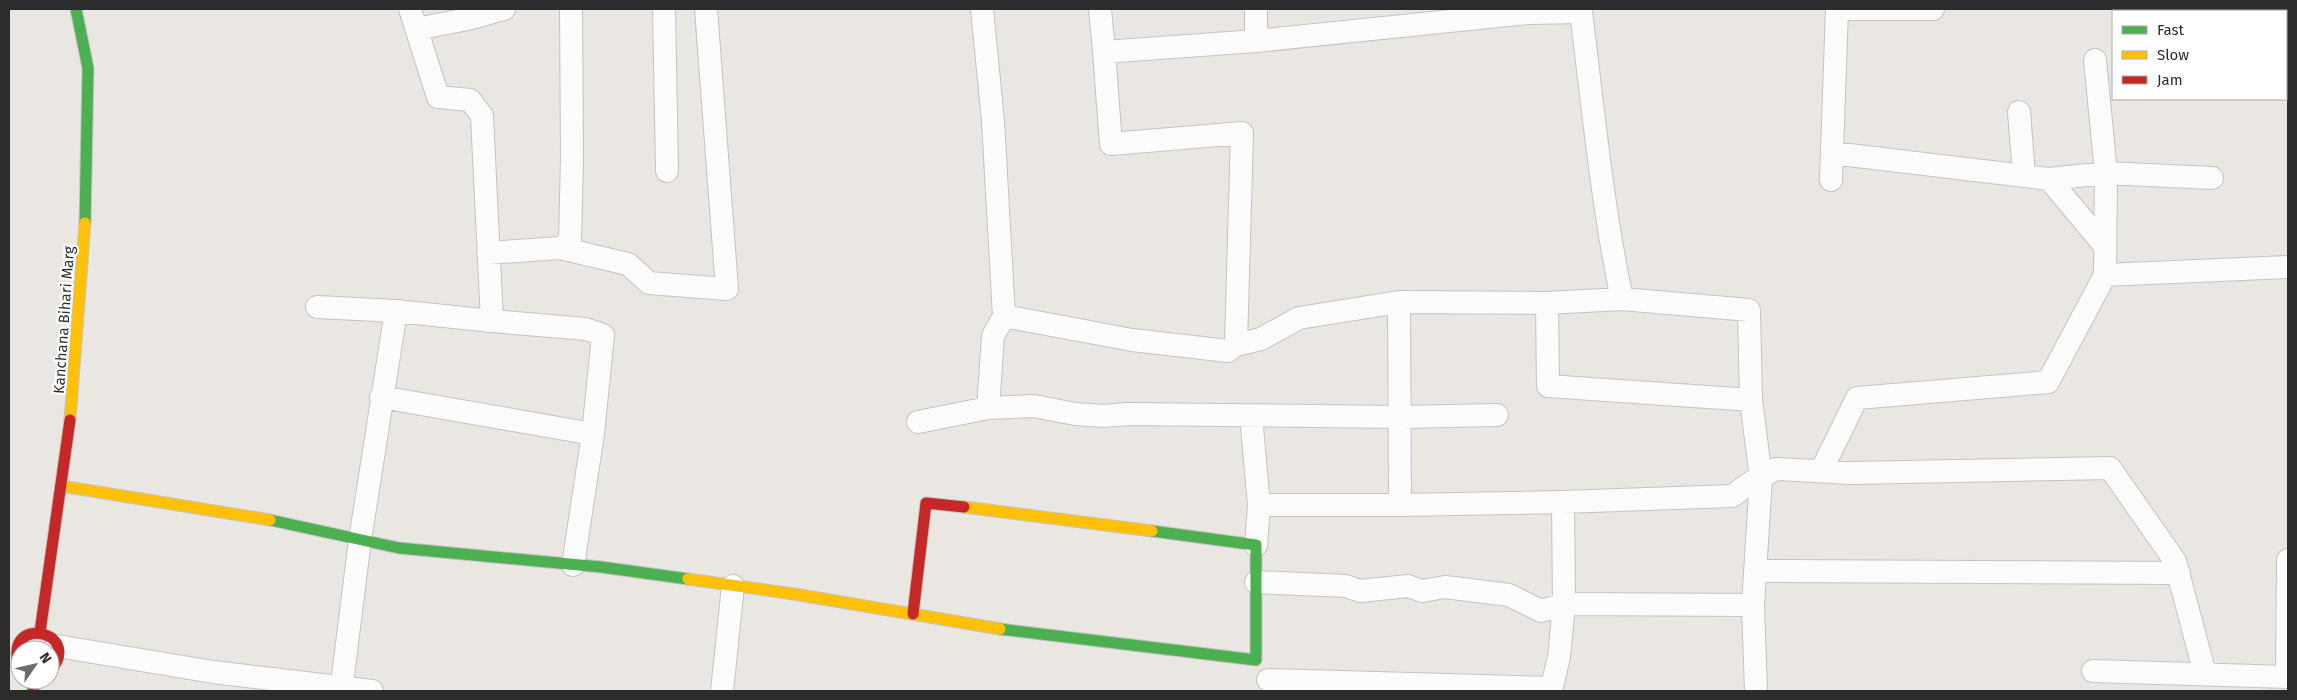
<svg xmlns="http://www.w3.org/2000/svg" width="2297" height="700" font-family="'Fira Sans',sans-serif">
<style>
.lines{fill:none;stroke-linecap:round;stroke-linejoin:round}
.street-casing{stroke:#c4c3c3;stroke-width:24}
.fast-casing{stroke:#c4c3c3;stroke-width:13}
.slow-casing{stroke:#c4c3c3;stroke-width:13}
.jam-casing{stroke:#c4c3c3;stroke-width:13}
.street{stroke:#fcfbfb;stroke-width:22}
.fast{stroke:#4caf50;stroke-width:11}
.slow{stroke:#ffc107;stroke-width:11}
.jam{stroke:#c62828;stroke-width:11}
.labels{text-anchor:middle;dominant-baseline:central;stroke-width:4.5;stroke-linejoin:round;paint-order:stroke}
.street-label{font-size:15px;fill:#2c2c2c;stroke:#fff}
</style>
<rect width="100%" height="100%" fill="#eae7e2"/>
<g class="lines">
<g class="street-casing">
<path id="street" d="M 664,9 L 667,171
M 982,9 L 993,121 L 1004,316 L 1132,340 L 1228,351 L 1236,345 L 1242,133 L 1111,144 L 1104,52
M 1100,9 L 1104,52 L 1256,41 L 1256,9
M 1839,9 L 1933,9
M 416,29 L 468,19 L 504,9
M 1256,41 L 1529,13 L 1581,12 C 1593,107 1602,205 1622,299
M 2019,112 L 2024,175
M 1832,153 L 2049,179 L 2106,173 L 2212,178
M 2049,179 L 2104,245
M 1831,180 L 1837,9
M 560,248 L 628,264 L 649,283 L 727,289 L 706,9
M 488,253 L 560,248 L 570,242 L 572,158 L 571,9
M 2105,275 L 2288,267
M 1399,302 L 1547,303 L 1622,299 L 1749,310 L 1751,400 L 1548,386 L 1547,303
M 317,307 L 396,311 L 492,321 L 482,116 L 470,100 L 438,97 L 410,9
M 492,321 L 586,329 L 603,335 L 593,434 L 573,565
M 1236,345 L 1261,339 L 1299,318 L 1399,302 L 1400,505 L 1259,505 L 1256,545
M 381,397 L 593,434
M 1751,400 L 1761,478 L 1753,605 L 1756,691
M 988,408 L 993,336 L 1004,316
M 1251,416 L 1259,505
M 918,422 L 988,408 L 1034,406 L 1075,414 L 1104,416 L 1127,414 L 1401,417 L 1497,415
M 1821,471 L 1857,398 L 2048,382 L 2105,275 L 2106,173 L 2095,60
M 1400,505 L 1563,502 L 1732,496 L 1750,483 L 1776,469 L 1851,473 L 2110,468 L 2175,561 L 2205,674
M 1755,571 L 2179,573
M 1256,582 L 1346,586 L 1360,591 L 1408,586 L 1422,591 L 1445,587 L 1509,595 L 1541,611 L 1564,604 L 1753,605
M 57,646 L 213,672 L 372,691
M 2093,671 L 2288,677
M 2287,677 L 2288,560
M 1268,680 L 1551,688
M 341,691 L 360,540 L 396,311
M 722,691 L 733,586
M 1551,691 L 1559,657 L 1564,604 L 1563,502"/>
</g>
<g class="fast-casing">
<path id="fast" d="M 76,9 L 88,68 L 85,223
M 270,520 L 399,548 L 601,567 L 688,579
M 1000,629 L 1256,660 L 1256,545 L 1152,531"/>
</g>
<g class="slow-casing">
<path id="slow" d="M 70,420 L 85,223
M 61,486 L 270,520
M 964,507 L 1152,531
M 688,579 L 794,594 L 1000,629"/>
</g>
<g class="jam-casing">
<path id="jam" d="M 913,614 L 926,503 L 964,507
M 40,632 L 70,420
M 20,669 C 0,612 86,631 50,671
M 33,691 L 34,680"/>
</g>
<use href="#street" class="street"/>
<use href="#fast" class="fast"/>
<use href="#slow" class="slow"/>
<use href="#jam" class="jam"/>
</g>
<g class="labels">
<g class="street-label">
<text transform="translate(64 320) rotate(-86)">Kanchana Bihari Marg</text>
</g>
</g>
<rect width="2297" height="700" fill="none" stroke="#2c2c2c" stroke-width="20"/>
<rect x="2112" y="10" width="175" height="90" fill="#ffffff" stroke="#ababab"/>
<rect x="2122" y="26" width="25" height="8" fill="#4caf50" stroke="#ababab"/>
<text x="2157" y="35" font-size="15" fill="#2c2c2c">Fast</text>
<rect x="2122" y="51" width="25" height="8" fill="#ffc107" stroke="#ababab"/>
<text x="2157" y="60" font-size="15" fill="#2c2c2c">Slow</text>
<rect x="2122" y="76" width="25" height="8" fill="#c62828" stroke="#ababab"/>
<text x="2157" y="85" font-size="15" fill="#2c2c2c">Jam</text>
<g transform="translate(35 665) rotate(56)"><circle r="24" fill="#ffffff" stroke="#ababab"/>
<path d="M0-4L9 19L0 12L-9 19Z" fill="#6e6d6c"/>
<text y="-8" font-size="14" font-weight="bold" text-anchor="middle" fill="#2c2c2c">N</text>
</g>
</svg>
